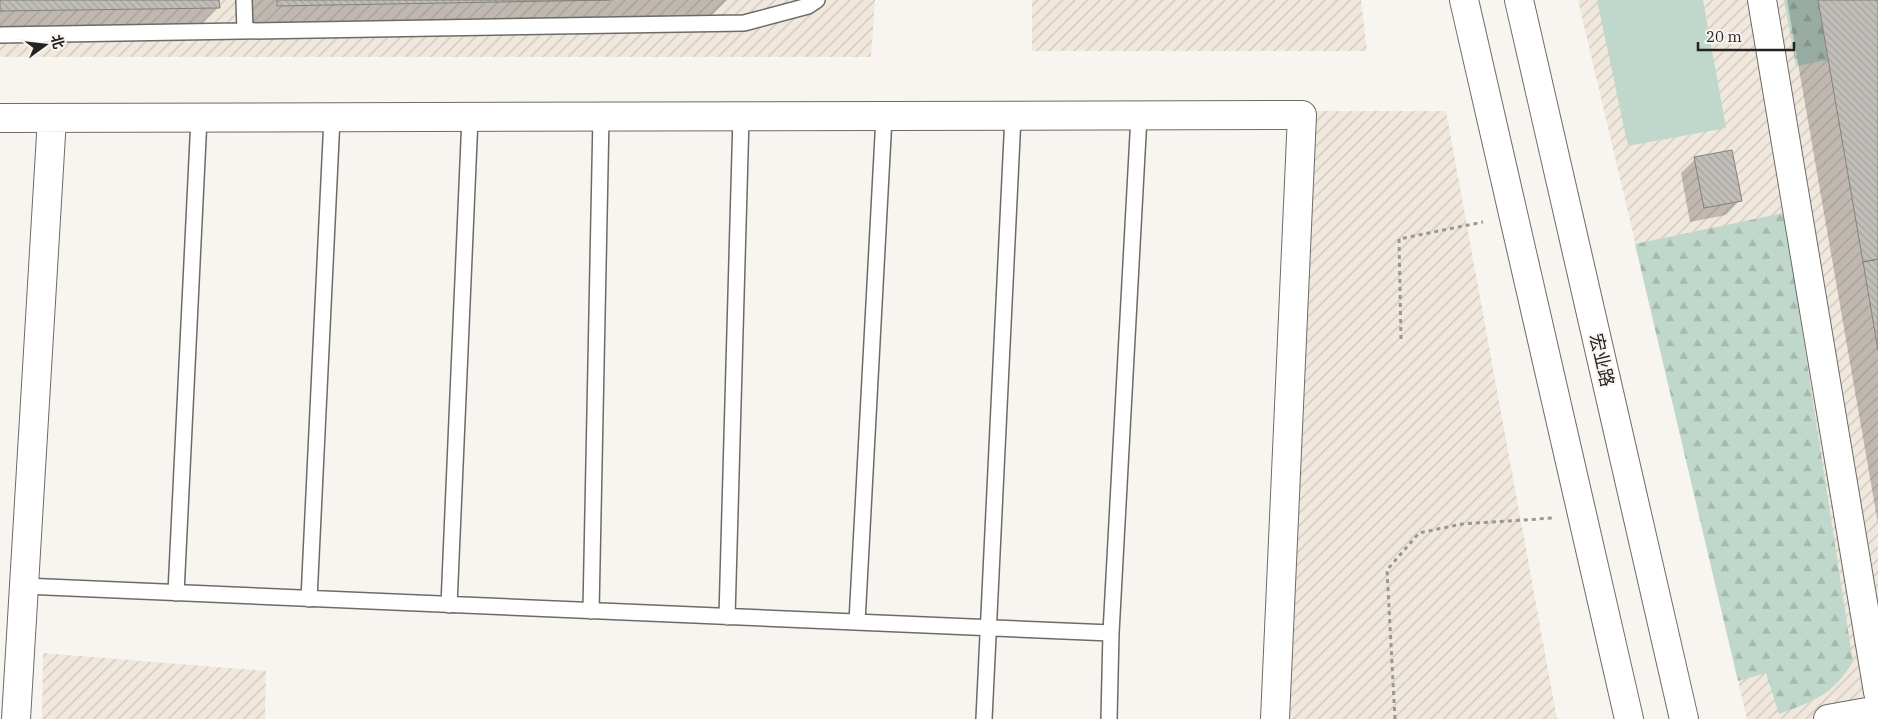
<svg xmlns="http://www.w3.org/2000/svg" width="1878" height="719" font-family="'IBM Plex Serif','Noto Sans SC',serif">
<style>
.industrial{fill:url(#industrial-furrows)}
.forest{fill:url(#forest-firs)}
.garden{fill:#c0d8cc}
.shadow{fill:#0003}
.building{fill:url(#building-back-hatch);stroke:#84817d}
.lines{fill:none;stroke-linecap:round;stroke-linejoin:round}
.service-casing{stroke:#6e6b67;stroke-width:18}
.minor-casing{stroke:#6e6b67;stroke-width:30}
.tertiary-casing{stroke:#6e6b67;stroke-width:30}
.path{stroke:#999794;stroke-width:3;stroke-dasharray:4 4;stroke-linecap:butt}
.service{stroke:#fff;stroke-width:15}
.minor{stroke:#fff;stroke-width:28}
.tertiary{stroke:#fff;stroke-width:28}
.labels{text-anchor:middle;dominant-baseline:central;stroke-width:4;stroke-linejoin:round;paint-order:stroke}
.street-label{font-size:18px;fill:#242322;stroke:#f8f5f0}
</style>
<defs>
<pattern id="industrial-furrows" width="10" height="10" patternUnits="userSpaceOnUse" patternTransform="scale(1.25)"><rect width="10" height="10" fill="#f0e7dd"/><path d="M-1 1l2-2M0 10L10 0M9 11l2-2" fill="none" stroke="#cec6bd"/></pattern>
<pattern id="forest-firs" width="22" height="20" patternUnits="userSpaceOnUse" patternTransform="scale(1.25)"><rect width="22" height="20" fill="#c0d8cc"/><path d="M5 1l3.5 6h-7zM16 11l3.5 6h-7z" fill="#a5b9af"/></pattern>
<pattern id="building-back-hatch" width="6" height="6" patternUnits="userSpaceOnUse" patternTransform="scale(1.25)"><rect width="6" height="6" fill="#c1beba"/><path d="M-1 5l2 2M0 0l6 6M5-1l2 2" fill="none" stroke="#a6a3a0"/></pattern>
</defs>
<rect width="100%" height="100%" fill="#f8f5f0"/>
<path class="industrial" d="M 0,0 L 875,0 L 871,57 L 0,57 Z
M 1032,0 L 1361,0 L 1367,51 L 1032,51 Z
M 1578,0 L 1878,0 L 1878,719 L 1747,719 Z
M 1314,111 L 1446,111 L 1557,719 L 1280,719 Z
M 43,653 L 266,671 L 265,719 L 42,719 Z"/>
<path class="forest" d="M 1784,0 L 1818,0 L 1828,60 L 1796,66 Z
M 1784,213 L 1853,662 C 1831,696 1816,700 1779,714 L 1766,673 L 1738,681 L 1635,244 Z"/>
<path class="garden" d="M 1597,0 L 1703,0 L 1726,128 L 1628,146 Z"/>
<path class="shadow" d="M 0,0 L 218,0 L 218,7 L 193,33 L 0,35 Z
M 251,0 L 727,0 L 704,23 L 252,31 Z
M 1787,0 L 1878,0 L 1878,524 Z
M 1695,159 L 1740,200 L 1726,215 L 1690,222 L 1681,173 Z"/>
<path class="building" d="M 0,0 L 219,0 L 220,8 L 0,11 Z
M 277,0 L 610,0 L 277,6 Z
M 1818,0 L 1878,0 L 1878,259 L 1863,262 Z
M 1732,150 L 1742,201 L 1704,208 L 1694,157 Z
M 1878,259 L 1878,350 L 1863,262 Z"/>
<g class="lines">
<g class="service-casing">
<path id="service" d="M 244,0 L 245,31
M 0,35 L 744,23 L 808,6 L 817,0
M 24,586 L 1111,633
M 176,593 L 199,118
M 309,599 L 332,118
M 449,605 L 470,117
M 591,611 L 601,117
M 727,617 L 741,117
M 857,622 L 884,117
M 984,719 L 1013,116
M 1109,719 L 1111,633 L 1139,116"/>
</g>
<g class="minor-casing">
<path id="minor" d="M 1762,0 L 1878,692
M 0,118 L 1302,115 L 1275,719
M 16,719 L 52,118
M 1828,719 L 1878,710"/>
</g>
<g class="tertiary-casing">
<path id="tertiary" d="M 1464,0 L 1629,719
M 1519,0 L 1684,719"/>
</g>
<path class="path" d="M 1401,339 L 1399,239 L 1483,222
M 1395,719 L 1387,570 L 1419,533 L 1462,524 L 1553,518"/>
<use href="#service" class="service"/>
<use href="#minor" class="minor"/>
<use href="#tertiary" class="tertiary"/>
</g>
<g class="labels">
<g class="street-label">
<text transform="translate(1602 360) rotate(77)">宏业路</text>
</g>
</g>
<g transform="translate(45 45) rotate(75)" stroke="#f8f5f0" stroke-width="4" paint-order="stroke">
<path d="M0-4L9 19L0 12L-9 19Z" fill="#242322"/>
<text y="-8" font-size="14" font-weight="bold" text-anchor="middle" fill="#242322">北</text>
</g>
<path d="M1698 42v8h96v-8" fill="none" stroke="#242322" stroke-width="2.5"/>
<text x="1706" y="42" font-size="15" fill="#242322" stroke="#f8f5f0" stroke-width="4" paint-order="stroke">20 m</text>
</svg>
